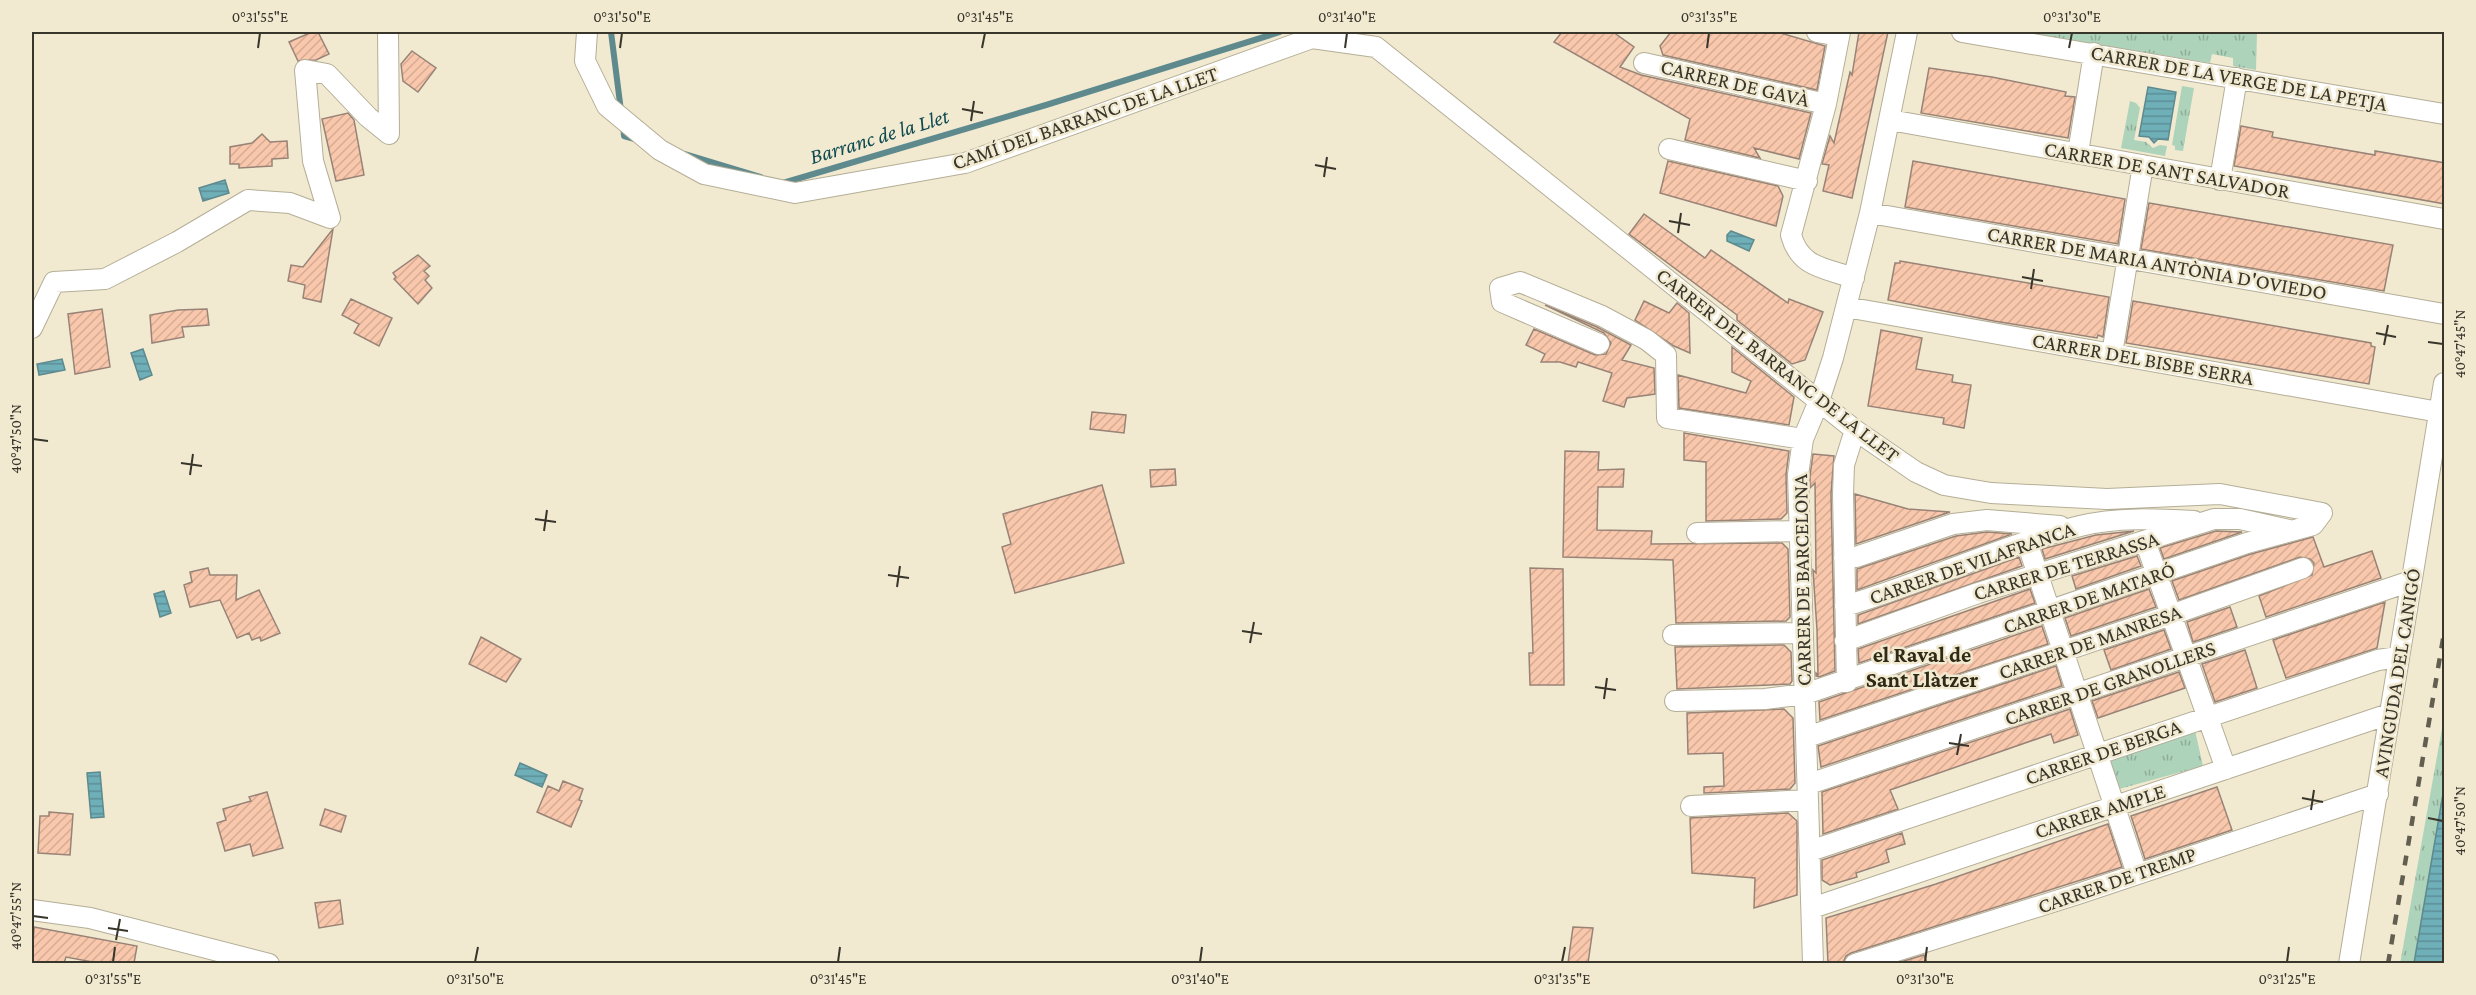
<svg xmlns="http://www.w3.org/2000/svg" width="2476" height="995" font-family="'Crimson Pro',serif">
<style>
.grass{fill:url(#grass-tufts)}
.water{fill:url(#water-rules);stroke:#5e8a8e;stroke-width:1.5}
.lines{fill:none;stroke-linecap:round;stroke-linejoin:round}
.stream{stroke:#5e8a8e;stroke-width:6}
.building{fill:url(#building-hatch);stroke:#998377;stroke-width:1.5}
.street-casing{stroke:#b5ae97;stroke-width:22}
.street{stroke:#fff;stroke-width:20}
.rail{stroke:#625e50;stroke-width:4.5;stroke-dasharray:10 10;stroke-linecap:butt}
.ticks{fill:none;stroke:#38352b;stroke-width:2}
.labels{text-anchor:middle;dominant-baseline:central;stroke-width:5;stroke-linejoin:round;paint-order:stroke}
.street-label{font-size:21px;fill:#38352b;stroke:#f1ead1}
.water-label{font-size:22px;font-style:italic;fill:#0f4a51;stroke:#f1ead1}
.neighbourhood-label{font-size:22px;font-weight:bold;fill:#2f2916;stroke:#f1ead1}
.neatline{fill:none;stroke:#38352b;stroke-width:2}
.ticks-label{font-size:15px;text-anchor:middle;fill:#38352b}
</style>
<defs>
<pattern id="grass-tufts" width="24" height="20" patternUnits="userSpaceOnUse" patternTransform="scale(1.5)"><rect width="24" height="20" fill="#add3ba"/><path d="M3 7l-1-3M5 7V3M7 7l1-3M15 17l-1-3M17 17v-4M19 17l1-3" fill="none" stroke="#8eac97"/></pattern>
<pattern id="water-rules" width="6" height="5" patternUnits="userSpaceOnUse" patternTransform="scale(1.5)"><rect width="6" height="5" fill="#6fafb8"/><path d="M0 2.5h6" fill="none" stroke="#5c8f96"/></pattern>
<pattern id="building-hatch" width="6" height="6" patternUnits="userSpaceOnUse" patternTransform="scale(1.5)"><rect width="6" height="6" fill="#f9c8ac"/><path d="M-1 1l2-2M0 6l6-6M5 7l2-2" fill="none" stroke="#d6ac94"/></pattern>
</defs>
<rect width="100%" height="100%" fill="#f1ead1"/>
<path class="grass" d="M 2022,32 L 2257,32 L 2256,70 L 2233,66 L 2233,58 L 2212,54 L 2210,63 Z
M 2182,86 L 2194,88 L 2183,151 L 2175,150 L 2175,146 L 2172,145 Z
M 2130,101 L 2136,103 L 2140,108 L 2134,140 L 2146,142 L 2153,148 L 2160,145 L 2167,146 L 2165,156 L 2121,148 Z
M 2444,717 L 2444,788 L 2414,963 L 2400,964 Z
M 2194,726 L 2203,766 L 2112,791 L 2101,754 Z"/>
<path class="water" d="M 2148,87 L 2176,92 L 2168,140 L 2158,139 L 2154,143 L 2149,137 L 2139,136 Z
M 225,180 L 229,193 L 203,201 L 199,188 Z
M 1731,231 L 1754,240 L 1749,251 L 1727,241 L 1727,235 Z
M 143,349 L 152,375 L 140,380 L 131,353 Z
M 62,359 L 65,370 L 39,375 L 37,364 Z
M 164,591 L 171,613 L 160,617 L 154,594 Z
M 520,763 L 547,775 L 542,787 L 515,775 Z
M 100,772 L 104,817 L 91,818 L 87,773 Z
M 2444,788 L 2444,954 L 2443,963 L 2414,963 Z"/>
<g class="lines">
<path class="stream" d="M 611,32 L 621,111
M 623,124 L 624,136 L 638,140
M 685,154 L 761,177
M 783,183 L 1046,105 L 1280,32"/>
</g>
<path class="building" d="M 312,32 L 318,32 L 329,54 L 316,60 L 298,61 L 289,42 Z
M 1562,32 L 1613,32 L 1634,47 L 1620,67 L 1641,75 L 1811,113 L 1799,159 L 1754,148 L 1760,158 L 1685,140 L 1690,119 L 1554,42 Z
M 1671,32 L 1777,32 L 1825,46 L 1817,90 L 1663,55 L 1660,46 Z
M 1859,32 L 1888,32 L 1852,198 L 1823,191 L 1829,165 L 1822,164 L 1830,136 L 1834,143 L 1850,72 L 1852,75 Z
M 412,51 L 436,68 L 418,92 L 403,81 L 401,64 Z
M 1929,68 L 1992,77 L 2066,92 L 2065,96 L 2075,97 L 2068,138 L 1921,113 Z
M 348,113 L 354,120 L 364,175 L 336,181 L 322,119 Z
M 2241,126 L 2273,132 L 2272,137 L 2323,146 L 2375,155 L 2375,151 L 2445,163 L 2445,204 L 2234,166 Z
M 262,134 L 270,142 L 287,141 L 288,158 L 272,159 L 272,166 L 239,168 L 239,164 L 230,164 L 230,147 L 252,143 Z
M 1668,161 L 1778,186 L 1783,196 L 1776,226 L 1660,193 Z
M 1913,161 L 2125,199 L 2118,244 L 1905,207 Z
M 2149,203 L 2393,245 L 2384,291 L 2141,249 Z
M 1644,214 L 1705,258 L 1711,250 L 1788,303 L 1789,299 L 1823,312 L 1805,360 L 1792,364 L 1737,320 L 1737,315 L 1629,234 Z
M 333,229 L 321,302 L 303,298 L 305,285 L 288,281 L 291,265 L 303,267 Z
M 418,255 L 430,266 L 424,271 L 429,276 L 425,280 L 432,288 L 418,304 L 394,279 L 396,277 L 393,273 Z
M 1900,261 L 2109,297 L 2103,337 L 2098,335 L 2097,338 L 1994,321 L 1888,300 L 1895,263 L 1900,263 Z
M 351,299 L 392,318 L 379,346 L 354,333 L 359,324 L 342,315 Z
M 1644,301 L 1669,313 L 1677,303 L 1689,313 L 1690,353 L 1674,346 L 1635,320 Z
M 2133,301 L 2371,343 L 2371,346 L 2375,347 L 2369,384 L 2126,343 Z
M 1545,305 L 1597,327 L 1631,345 L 1622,360 L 1654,368 L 1655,394 L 1627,398 L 1624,407 L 1603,401 L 1612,373 L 1578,362 L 1576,367 L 1560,362 L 1541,362 L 1545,354 L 1526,345 L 1534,329 L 1595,355 L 1606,354 L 1611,343 L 1604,333 Z
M 102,309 L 110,367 L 75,374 L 68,314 Z
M 207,309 L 209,325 L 182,327 L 184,337 L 152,343 L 150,315 L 178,310 Z
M 1881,330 L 1922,338 L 1916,369 L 1953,375 L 1952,382 L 1971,385 L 1964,428 L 1943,424 L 1944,418 L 1868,406 Z
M 1732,347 L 1794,397 L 1789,425 L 1679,408 L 1678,375 L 1746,393 L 1751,381 L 1732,372 Z
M 1092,412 L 1126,415 L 1124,433 L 1090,429 Z
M 1684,433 L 1789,451 L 1786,475 L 1787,513 L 1781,519 L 1706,521 L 1706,462 L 1684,460 Z
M 1565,451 L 1599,452 L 1598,470 L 1624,469 L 1623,487 L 1598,487 L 1597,530 L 1652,531 L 1651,544 L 1782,543 L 1788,549 L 1790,617 L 1786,621 L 1676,623 L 1673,560 L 1563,557 Z
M 1813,454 L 1834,456 L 1831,494 L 1835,671 L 1819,677 L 1816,676 L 1816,673 L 1818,675 L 1817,630 L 1813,570 L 1816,573 L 1815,483 L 1810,488 L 1810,476 Z
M 1175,469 L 1176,485 L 1151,487 L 1150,470 Z
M 1102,485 L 1124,563 L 1015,593 L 1002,547 L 1011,544 L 1003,514 Z
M 1855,494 L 1908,509 L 1950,512 L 1856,544 Z
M 2134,531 L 2045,559 L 2042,549 L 2096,535 Z
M 2216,531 L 2242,532 L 2164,559 L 2160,548 Z
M 1987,532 L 2012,534 L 1857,590 L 1857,569 L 1956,536 Z
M 2313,537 L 2324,567 L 2372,551 L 2381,578 L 2266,617 L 2259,596 L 2312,575 L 2314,563 L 2310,559 L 2300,557 L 2179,600 L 2172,581 L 2251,554 Z
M 2137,556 L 2141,566 L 2076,589 L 2072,576 Z
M 2019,557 L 2022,566 L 1858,624 L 1858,615 Z
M 208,568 L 210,575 L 237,575 L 236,600 L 259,590 L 280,633 L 261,641 L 260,637 L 252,640 L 249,633 L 237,638 L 220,600 L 190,607 L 184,585 L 192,582 L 190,572 Z
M 1530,568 L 1563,569 L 1564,685 L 1530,685 L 1529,653 L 1533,653 Z
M 2030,589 L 2035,603 L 1859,663 L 1858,649 Z
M 2149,589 L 2156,607 L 2071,636 L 2065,618 Z
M 2385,602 L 2377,648 L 2286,678 L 2273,640 Z
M 2230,607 L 2237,627 L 2193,642 L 2187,622 Z
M 2042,626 L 2048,644 L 1820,720 L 1819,702 Z
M 2164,630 L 2171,649 L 2111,670 L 2104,650 Z
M 481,637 L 521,659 L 506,682 L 469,664 Z
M 1784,645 L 1791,652 L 1792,681 L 1790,684 L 1677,689 L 1675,647 Z
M 2245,650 L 2257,688 L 2215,702 L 2202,664 Z
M 2056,666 L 2062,686 L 1821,767 L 1818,746 Z
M 2179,672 L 2185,688 L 2098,718 L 2092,701 Z
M 1784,709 L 1793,718 L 1795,783 L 1790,789 L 1704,793 L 1704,787 L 1724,786 L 1723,753 L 1688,754 L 1687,713 Z
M 2070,709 L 2078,735 L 2054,743 L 2051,734 L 1890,790 L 1898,809 L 1823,834 L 1822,792 Z
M 563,781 L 583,789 L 579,800 L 582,801 L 571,827 L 537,812 L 548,786 L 559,791 Z
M 2217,787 L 2232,830 L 2145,859 L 2131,816 Z
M 267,792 L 283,848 L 253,856 L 250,844 L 225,851 L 217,823 L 226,820 L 223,809 L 251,801 L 249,797 Z
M 325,809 L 346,816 L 341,832 L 320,825 Z
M 49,812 L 73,814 L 70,855 L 38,853 L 40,816 L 49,816 Z
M 1788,813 L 1797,821 L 1797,895 L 1754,908 L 1755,878 L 1692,873 L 1690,818 Z
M 2108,824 L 2122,867 L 1851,953 L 1846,956 L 1843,963 L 1828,963 L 1826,918 L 1936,884 Z
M 1902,833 L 1905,844 L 1886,850 L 1889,862 L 1856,873 L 1857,877 L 1830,885 L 1822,880 L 1822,860 Z
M 340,900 L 343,924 L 319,928 L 315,903 Z
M 34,927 L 137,946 L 134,963 L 98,963 L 66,957 L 64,963 L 32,963 Z
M 1573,927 L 1593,928 L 1588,963 L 1568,963 Z
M 1924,955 L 1927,963 L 1897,963 Z"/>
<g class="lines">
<g class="street-casing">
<path id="street" d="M 587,32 L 585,61 L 607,106 L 660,150 L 704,174 L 795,193 L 965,163 L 1312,38 L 1376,47 L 1855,430 L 1916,472 L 1944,485 L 1991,493 L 2107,499 L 2220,494 L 2322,513 L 2313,525 L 2247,543 L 1805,694 L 1765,699 L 1675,701
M 1817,32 L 1839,36
M 1840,32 L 1826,104 L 1791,235 C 1800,268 1825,268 1854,278
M 1962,32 L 2444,114
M 1644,63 L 1826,104
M 1890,120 L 2444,219
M 1669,149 L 1807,181
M 2078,153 L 2094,53
M 2220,180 L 2237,78
M 1870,213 L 2444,314
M 1846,307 L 2439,412
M 32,328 L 54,282 L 105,279 L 177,242 L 248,200 L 290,203 L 330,218 L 313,161 L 305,70 L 327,74 L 368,117 L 389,134 L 388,32
M 1599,344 L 1502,302 L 1500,288 L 1520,282 L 1602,316 L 1647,340 L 1666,355 L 1667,418 L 1803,439
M 2112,354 L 2143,165
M 1697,533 L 1798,531
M 2145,541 L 2226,769
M 2027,542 L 2137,874
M 1844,558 L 1856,557 L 1953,524 L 1987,520 L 2060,526
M 1845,606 C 1924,583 1999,546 2080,526 C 2116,517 2157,519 2194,521
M 1673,635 L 1802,633
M 1845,641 L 1978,593 L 2214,519 L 2240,519 L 2289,530
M 1847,682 L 1843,494 L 1844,465 L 1855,430
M 1807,737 L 2171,615 L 2303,568
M 1809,784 L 2411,581
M 1691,806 L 1808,800
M 1810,851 L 2378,660 L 2398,657
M 1812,908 L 2389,714
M 32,910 L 90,918 L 269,964
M 1813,964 L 1798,475 L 1803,439 L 1819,401 L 1833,358 L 1870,213 L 1907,32
M 1855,964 L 2078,894 L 2378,794
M 2349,964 L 2444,383"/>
</g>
<use href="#street" class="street"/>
<path class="rail" d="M 2388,964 L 2444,633"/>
</g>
<path class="ticks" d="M 258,48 L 260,33M 620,48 L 622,33M 982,48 L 985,33M 1345,48 L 1347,33M 1707,48 L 1709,33M 2069,48 L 2072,33M 962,109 L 983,113M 971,121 L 974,101M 1315,165 L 1336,169M 1324,177 L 1327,157M 1669,221 L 1690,225M 1678,233 L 1681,213M 2022,277 L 2043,281M 2031,289 L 2034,269M 2376,333 L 2396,337M 2428,342 L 2443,344M 2384,345 L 2388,325M 33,439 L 48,441M 181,463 L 202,466M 190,475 L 193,454M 535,519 L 556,522M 544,531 L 547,510M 888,575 L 909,578M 897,587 L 900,566M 1242,631 L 1262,634M 1250,643 L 1254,622M 1595,687 L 1616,690M 1604,699 L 1607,678M 1949,743 L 1969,746M 1957,755 L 1961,734M 2302,798 L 2323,802M 2311,810 L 2314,790M 2428,818 L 2443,821M 33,916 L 48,918M 108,928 L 128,931M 116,940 L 120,919M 113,962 L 115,947M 475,962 L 478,947M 838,962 L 840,947M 1200,962 L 1202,947M 1562,962 L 1565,947M 1925,962 L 1927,947M 2287,962 L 2289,947"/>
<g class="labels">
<g class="street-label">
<text transform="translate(2239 78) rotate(10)">CARRER DE LA VERGE DE LA PETJA</text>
<text transform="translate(1735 83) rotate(13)">CARRER DE GAVÀ</text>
<text transform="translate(1085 118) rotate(-19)">CAMÍ DEL BARRANC DE LA LLET</text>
<text transform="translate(2167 170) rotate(10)">CARRER DE SANT SALVADOR</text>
<text transform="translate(2157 263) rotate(10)">CARRER DE MARIA ANTÒNIA D'OVIEDO</text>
<text transform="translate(2143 359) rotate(10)">CARRER DEL BISBE SERRA</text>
<text transform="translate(1778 365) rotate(38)">CARRER DEL BARRANC DE LA LLET</text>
<text transform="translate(1972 563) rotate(-19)">CARRER DE VILAFRANCA</text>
<text transform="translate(2066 566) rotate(-17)">CARRER DE TERRASSA</text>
<text transform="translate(1802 580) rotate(-91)">CARRER DE BARCELONA</text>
<text transform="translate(2089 598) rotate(-19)">CARRER DE MATARÓ</text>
<text transform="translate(2090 642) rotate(-19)">CARRER DE MANRESA</text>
<text transform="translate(2397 673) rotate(-81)">AVINGUDA DEL CANIGÓ</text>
<text transform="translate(2110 683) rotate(-19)">CARRER DE GRANOLLERS</text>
<text transform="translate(2103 752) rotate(-19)">CARRER DE BERGA</text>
<text transform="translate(2100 811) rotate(-18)">CARRER AMPLE</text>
<text transform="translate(2117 880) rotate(-19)">CARRER DE TREMP</text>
</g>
<g class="water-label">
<text transform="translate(879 136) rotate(-17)">Barranc de la Llet</text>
</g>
<g class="neighbourhood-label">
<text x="1922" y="654">el Raval de<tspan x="1922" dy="25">Sant Llàtzer</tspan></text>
</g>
</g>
<rect width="2476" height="995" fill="none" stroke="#f1ead1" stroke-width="66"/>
<rect x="33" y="33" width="2410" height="929" class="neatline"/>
<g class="ticks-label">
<text x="260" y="22">0°31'55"E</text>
<text x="622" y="22">0°31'50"E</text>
<text x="985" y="22">0°31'45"E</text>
<text x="1347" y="22">0°31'40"E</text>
<text x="1709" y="22">0°31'35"E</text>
<text x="2072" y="22">0°31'30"E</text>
<text transform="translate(2460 344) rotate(-90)" y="5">40°47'45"N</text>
<text transform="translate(16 439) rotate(-90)" y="5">40°47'50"N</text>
<text transform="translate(2460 821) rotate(-90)" y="5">40°47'50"N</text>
<text transform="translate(16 916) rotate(-90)" y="5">40°47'55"N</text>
<text x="113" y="984">0°31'55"E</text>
<text x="475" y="984">0°31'50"E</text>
<text x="838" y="984">0°31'45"E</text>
<text x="1200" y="984">0°31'40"E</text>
<text x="1562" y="984">0°31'35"E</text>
<text x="1925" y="984">0°31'30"E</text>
<text x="2287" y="984">0°31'25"E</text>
</g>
</svg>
